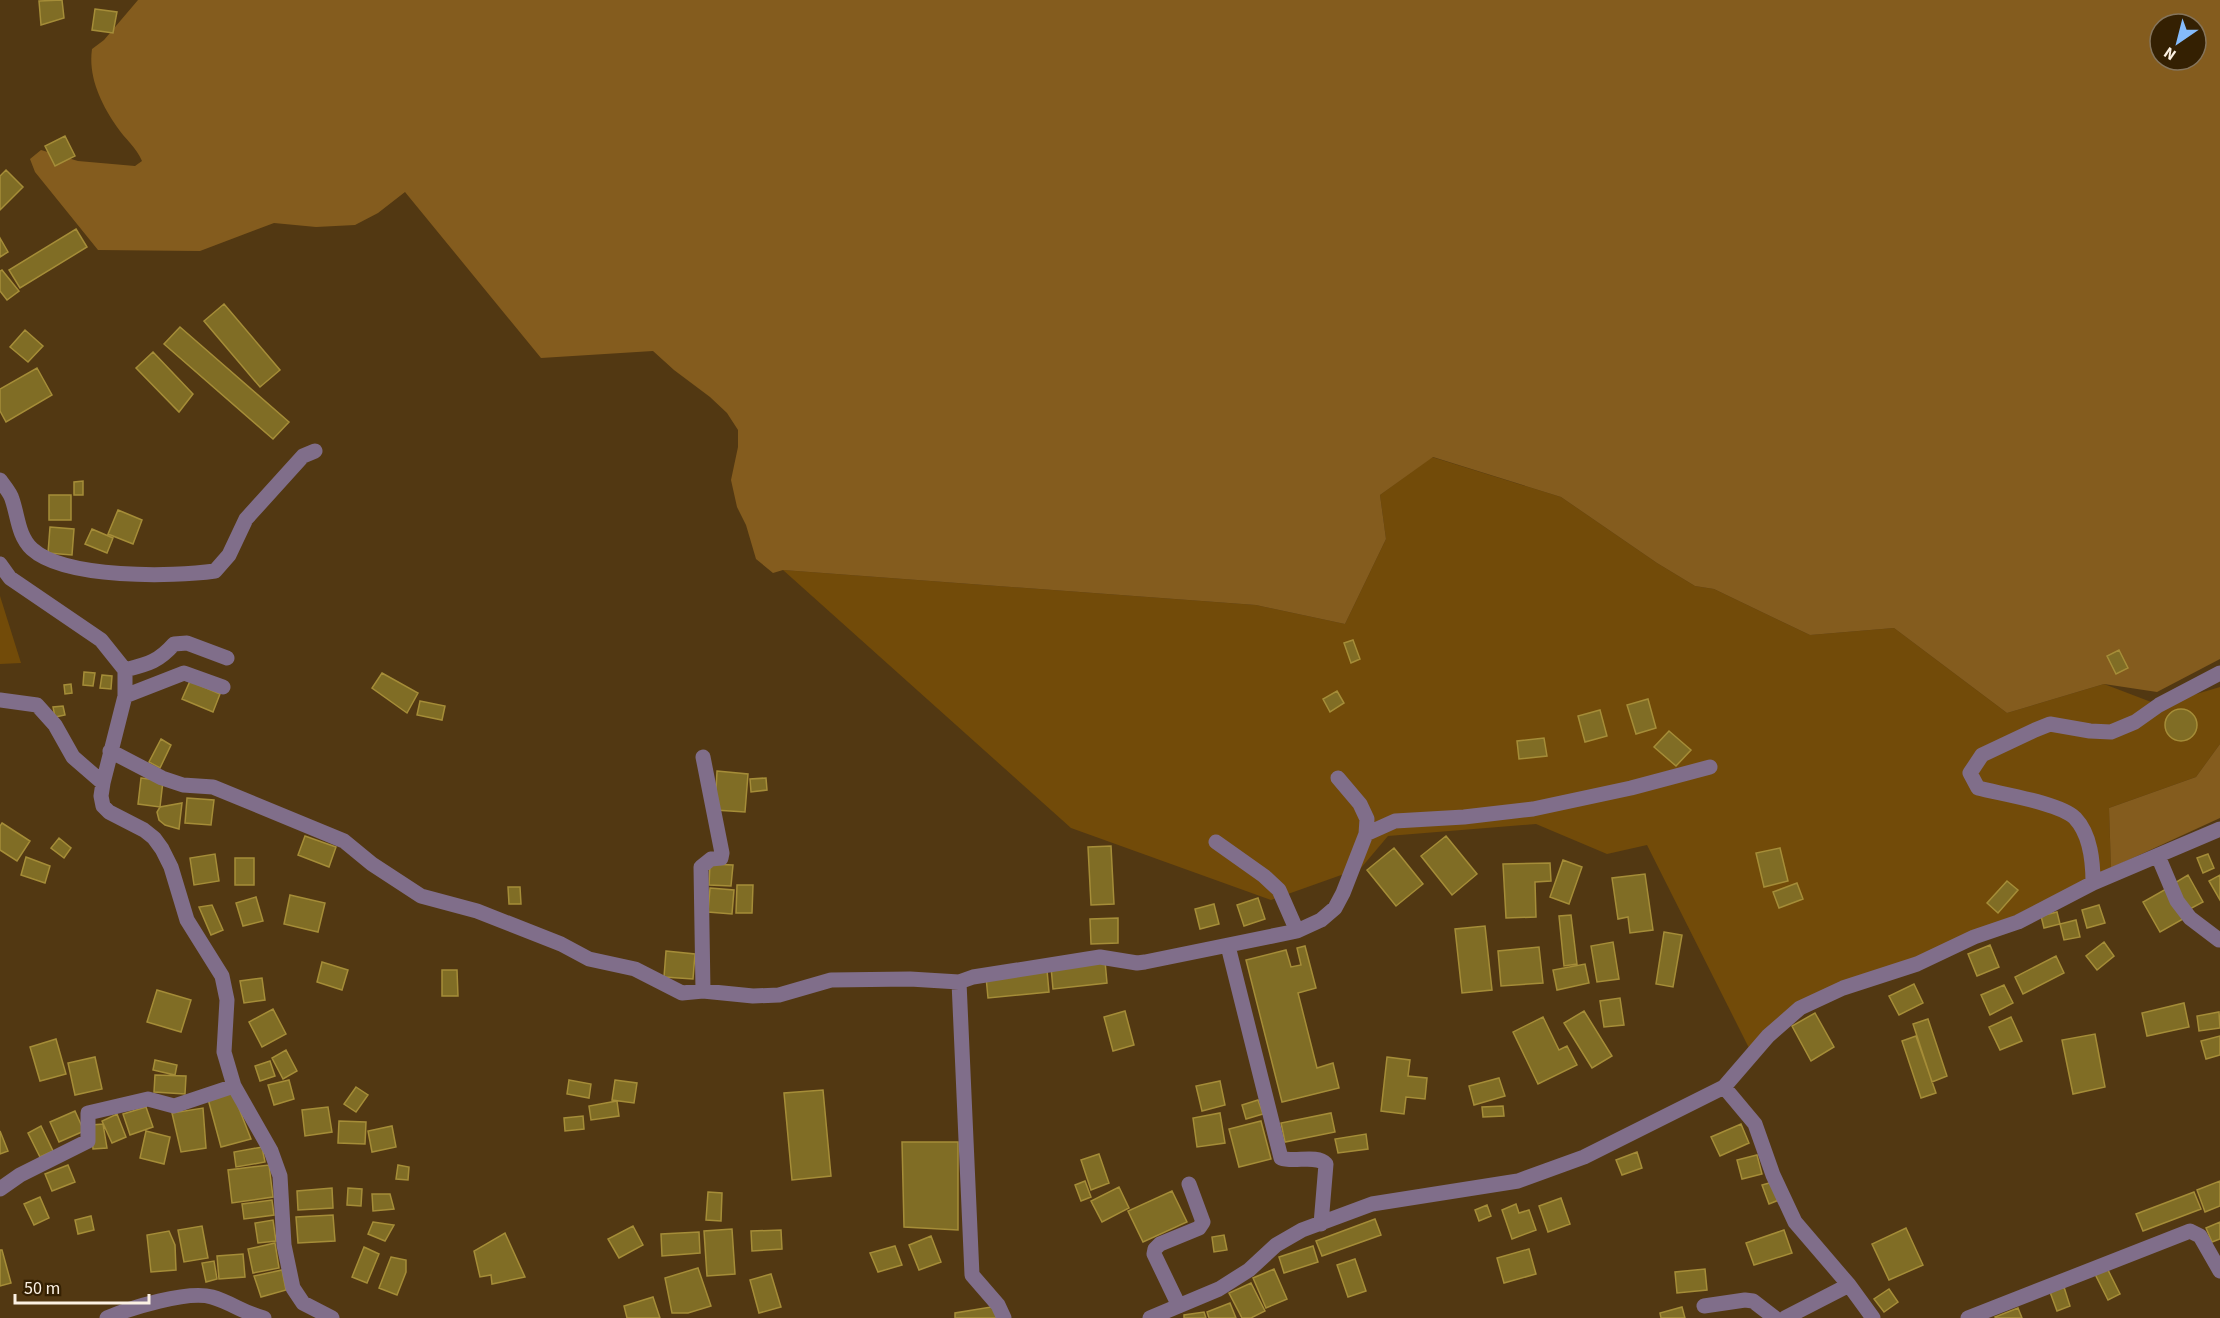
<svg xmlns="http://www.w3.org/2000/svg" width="2220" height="1318" font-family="'Source Sans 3',sans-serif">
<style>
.green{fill:#724b09}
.forest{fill:#845c1e;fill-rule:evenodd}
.building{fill:#806d25;stroke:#a58d38;stroke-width:1.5}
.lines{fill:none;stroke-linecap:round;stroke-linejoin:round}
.minor{stroke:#806e8a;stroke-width:15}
</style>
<rect width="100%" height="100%" fill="#523812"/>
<path class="green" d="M 1432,457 L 1561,497 L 1657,563 L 1695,586 L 1714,589 L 1810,635 L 1894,628 L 2007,713 L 2104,684 L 2159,705 L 2220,687 L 2220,744 L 2196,777 L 2109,808 L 2111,868 L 1917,964 L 1800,1008 L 1752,1054 L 1647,845 L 1607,854 L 1536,824 L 1388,836 L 1361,868 L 1271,900 L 1071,828 L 783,570 L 1256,605 L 1345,624 L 1386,539 L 1380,495 Z
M 0,596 L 21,663 L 0,664 Z"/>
<path class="forest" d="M 138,0 L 2220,0 L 2220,659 L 2157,692 L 2104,684 L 2007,713 L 1894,628 L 1810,635 L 1714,589 L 1695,586 L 1657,563 L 1561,497 L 1433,457 L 1380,495 L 1386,539 L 1345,624 L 1256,605 L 783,570 L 773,573 L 756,559 L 746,525 L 737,507 L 731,480 L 738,447 L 738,430 L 727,413 L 710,397 L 674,370 L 653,351 L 541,358 L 405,192 L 378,213 L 355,225 L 316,227 L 274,223 L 200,251 L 98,250 L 35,172 L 30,159 L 41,150 L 78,161 L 135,166 L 142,161 C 136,147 125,139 117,127 C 101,104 88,77 92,49 L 104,40 ZM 2160,24 L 2196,24 L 2196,60 L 2160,60 Z
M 2220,744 L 2220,818 L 2111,868 L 2109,808 L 2196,777 Z"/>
<path class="building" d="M 62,0 L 64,18 L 41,25 L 39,1 Z
M 95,9 L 117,12 L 113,33 L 92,30 Z
M 65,136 L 75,156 L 55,166 L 45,146 Z
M 6,170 L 23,187 L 0,210 L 0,176 Z
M 76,229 L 87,247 L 20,288 L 9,270 Z
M 0,238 L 8,252 L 0,257 Z
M 2,270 L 19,291 L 7,300 L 0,291 L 0,271 Z
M 224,304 L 280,370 L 260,387 L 204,321 Z
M 180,327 L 289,422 L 273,439 L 164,344 Z
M 25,330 L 43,346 L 28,362 L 10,347 Z
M 153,352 L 193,394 L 179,412 L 136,368 Z
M 37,368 L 52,395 L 6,422 L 0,411 L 0,389 Z
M 83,481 L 83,495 L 74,495 L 74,482 Z
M 49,495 L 71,495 L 71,520 L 49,520 Z
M 118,510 L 142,520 L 133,544 L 108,534 Z
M 50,527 L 74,529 L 72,555 L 48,553 Z
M 92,529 L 113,538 L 107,553 L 85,544 Z
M 1353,640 L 1360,659 L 1351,663 L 1344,643 Z
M 2119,650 L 2128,668 L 2116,674 L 2107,656 Z
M 84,672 L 95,673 L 93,686 L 83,685 Z
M 382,673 L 418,693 L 407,713 L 372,688 Z
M 102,675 L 112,676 L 111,689 L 100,688 Z
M 190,681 L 220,694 L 213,712 L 182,699 Z
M 71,684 L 72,693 L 65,694 L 64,685 Z
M 1337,691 L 1344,703 L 1330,712 L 1323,699 Z
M 1648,699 L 1656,728 L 1636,734 L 1627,705 Z
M 420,701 L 445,706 L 442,720 L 417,715 Z
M 63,706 L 65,715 L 55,717 L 53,707 Z
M2165 725a16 16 0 1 1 32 0a16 16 0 1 1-32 0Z
M 1600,710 L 1607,736 L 1585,742 L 1578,716 Z
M 1669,731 L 1691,750 L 1676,766 L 1654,747 Z
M 1544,738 L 1547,756 L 1519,759 L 1517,741 Z
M 161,739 L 171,745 L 160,768 L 149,762 Z
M 717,771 L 748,774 L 745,812 L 715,810 Z
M 141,778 L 163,781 L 160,807 L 138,804 Z
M 766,778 L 767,790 L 751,792 L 750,779 Z
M 187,798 L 214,800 L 211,825 L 185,823 Z
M 182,803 L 179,829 L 165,825 L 159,820 L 157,812 L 160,807 Z
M 2,823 L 30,841 L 17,861 L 0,850 L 0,826 Z
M 305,836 L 336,847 L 329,867 L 298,855 Z
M 1446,836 L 1477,874 L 1452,895 L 1421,856 Z
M 59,838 L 71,848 L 64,858 L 51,848 Z
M 1111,846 L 1114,904 L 1091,905 L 1088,847 Z
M 1394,848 L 1423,884 L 1396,906 L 1367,870 Z
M 1780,848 L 1788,881 L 1764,887 L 1756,853 Z
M 215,854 L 219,881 L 194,885 L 190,858 Z
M 2208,854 L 2214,868 L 2203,873 L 2197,858 Z
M 26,857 L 50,866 L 45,883 L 21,875 Z
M 235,858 L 254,858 L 254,885 L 235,885 Z
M 1563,860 L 1582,867 L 1569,904 L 1550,897 Z
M 1550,863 L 1551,881 L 1535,882 L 1536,917 L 1506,918 L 1503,864 Z
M 710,864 L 733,865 L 731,886 L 709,885 Z
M 1645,874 L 1653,930 L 1630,933 L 1628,917 L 1618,919 L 1612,878 Z
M 2188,875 L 2203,902 L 2188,910 L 2173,884 Z
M 2220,875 L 2220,900 L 2209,881 Z
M 2007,881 L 2018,890 L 1998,913 L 1987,903 Z
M 1797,883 L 1803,899 L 1779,908 L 1773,892 Z
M 737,885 L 753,885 L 752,913 L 736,913 Z
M 508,887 L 520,887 L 521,904 L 509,904 Z
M 710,888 L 734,890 L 732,914 L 708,912 Z
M 2166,889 L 2183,919 L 2160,932 L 2143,902 Z
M 290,895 L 325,903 L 318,932 L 284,924 Z
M 256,897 L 263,921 L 243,926 L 236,903 Z
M 1258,898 L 1265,919 L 1244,926 L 1237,905 Z
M 1214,904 L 1219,924 L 1200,929 L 1195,909 Z
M 212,905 L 223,930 L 211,935 L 199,907 Z
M 2099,905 L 2105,923 L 2087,928 L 2082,910 Z
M 2057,912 L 2060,924 L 2044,928 L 2041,916 Z
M 1571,915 L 1577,964 L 1564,966 L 1559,916 Z
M 1118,918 L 1118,943 L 1091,944 L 1090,919 Z
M 2076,920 L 2080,937 L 2064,940 L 2060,924 Z
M 1485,926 L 1492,990 L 1462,993 L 1455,929 Z
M 1664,932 L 1682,935 L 1673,987 L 1656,984 Z
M 1613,942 L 1619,979 L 1597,982 L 1591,946 Z
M 2104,942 L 2114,956 L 2097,970 L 2086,956 Z
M 1990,945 L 1999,967 L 1977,976 L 1968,954 Z
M 1305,946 L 1316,988 L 1298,993 L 1317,1068 L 1333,1063 L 1339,1088 L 1282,1102 L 1246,960 L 1286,950 L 1291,967 L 1301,965 L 1297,948 Z
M 1539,947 L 1543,983 L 1501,986 L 1498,951 Z
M 666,951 L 695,954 L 693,979 L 664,977 Z
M 2056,956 L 2064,973 L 2023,994 L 2015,977 Z
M 1105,961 L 1107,983 L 1053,989 L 1051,967 Z
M 322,962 L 348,970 L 342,990 L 317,982 Z
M 1585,964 L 1589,983 L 1557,990 L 1553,970 Z
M 442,970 L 457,970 L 458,996 L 442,996 Z
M 1047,970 L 1049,992 L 988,998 L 986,977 Z
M 262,978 L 265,1000 L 244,1003 L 240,981 Z
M 1914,984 L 1923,1003 L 1899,1015 L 1889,996 Z
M 2004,985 L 2013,1003 L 1990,1015 L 1981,995 Z
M 157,990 L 191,1000 L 181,1032 L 147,1022 Z
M 1620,998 L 1624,1025 L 1604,1027 L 1600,1001 Z
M 2184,1003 L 2189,1027 L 2147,1036 L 2142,1013 Z
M 273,1009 L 286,1034 L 262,1047 L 249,1022 Z
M 1125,1011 L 1134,1045 L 1113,1051 L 1104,1017 Z
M 1584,1011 L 1612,1056 L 1592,1068 L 1564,1023 Z
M 2219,1012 L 2220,1028 L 2199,1031 L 2197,1016 Z
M 1815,1013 L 1834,1047 L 1811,1061 L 1792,1026 Z
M 1543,1017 L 1559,1050 L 1567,1046 L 1577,1065 L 1538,1084 L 1513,1032 Z
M 2011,1017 L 2022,1041 L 2000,1050 L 1989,1027 Z
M 1928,1019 L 1947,1076 L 1932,1082 L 1913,1024 Z
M 2095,1034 L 2105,1087 L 2073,1094 L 2062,1040 Z
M 1916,1036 L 1936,1093 L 1921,1098 L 1902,1041 Z
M 2220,1036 L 2220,1055 L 2206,1059 L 2201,1041 Z
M 56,1039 L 66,1074 L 40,1081 L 30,1047 Z
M 286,1050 L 297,1071 L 283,1079 L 272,1058 Z
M 95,1057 L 102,1089 L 75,1095 L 68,1063 Z
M 1387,1057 L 1410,1060 L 1408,1076 L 1427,1078 L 1425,1099 L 1406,1097 L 1404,1114 L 1381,1111 Z
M 155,1060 L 177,1065 L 175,1075 L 153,1070 Z
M 270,1061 L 275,1076 L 260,1081 L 255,1066 Z
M 155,1075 L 186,1076 L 185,1094 L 154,1092 Z
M 1499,1078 L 1505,1096 L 1474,1105 L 1469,1086 Z
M 289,1080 L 294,1099 L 274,1105 L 268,1085 Z
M 569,1080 L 591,1084 L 589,1098 L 567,1094 Z
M 615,1080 L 637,1083 L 634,1103 L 612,1100 Z
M 1220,1081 L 1225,1105 L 1202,1111 L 1196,1086 Z
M 356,1087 L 368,1095 L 356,1112 L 344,1104 Z
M 823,1090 L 831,1176 L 792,1180 L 784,1093 Z
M 233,1093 L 251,1139 L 221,1147 L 208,1099 Z
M 1258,1100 L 1263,1114 L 1246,1119 L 1242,1105 Z
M 617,1101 L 619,1116 L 591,1120 L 589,1106 Z
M 1503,1106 L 1504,1116 L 1483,1117 L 1482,1107 Z
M 146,1107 L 153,1127 L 130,1135 L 123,1114 Z
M 328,1107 L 332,1132 L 305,1136 L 302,1110 Z
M 203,1108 L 206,1148 L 181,1152 L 172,1113 Z
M 75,1111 L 84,1131 L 59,1142 L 50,1122 Z
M 1220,1113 L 1225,1143 L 1197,1147 L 1193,1118 Z
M 1331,1113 L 1335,1132 L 1285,1142 L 1281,1123 Z
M 117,1114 L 126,1137 L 112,1143 L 102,1121 Z
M 583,1116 L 584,1129 L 565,1131 L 564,1118 Z
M 339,1121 L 366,1122 L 365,1144 L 338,1143 Z
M 1261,1121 L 1271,1159 L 1239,1167 L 1229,1129 Z
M 103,1124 L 107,1148 L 93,1149 L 91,1125 Z
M 1741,1124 L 1749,1143 L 1720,1156 L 1711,1137 Z
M 41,1126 L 53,1151 L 40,1157 L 28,1133 Z
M 392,1126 L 396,1147 L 372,1152 L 368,1131 Z
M 0,1131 L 8,1151 L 0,1154 Z
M 146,1131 L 170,1137 L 164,1164 L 140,1158 Z
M 1366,1134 L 1368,1149 L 1338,1153 L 1335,1139 Z
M 902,1142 L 958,1142 L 958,1230 L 904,1227 Z
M 262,1147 L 265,1162 L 236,1167 L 234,1152 Z
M 1637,1152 L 1642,1168 L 1622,1175 L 1616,1160 Z
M 1099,1154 L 1109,1183 L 1091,1190 L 1081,1160 Z
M 1757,1155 L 1762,1174 L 1742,1179 L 1737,1160 Z
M 68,1165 L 75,1182 L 52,1191 L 45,1174 Z
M 269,1165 L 273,1197 L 232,1203 L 228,1170 Z
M 398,1165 L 409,1167 L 408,1180 L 396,1179 Z
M 1085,1181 L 1091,1197 L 1081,1201 L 1075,1185 Z
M 2220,1181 L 2220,1206 L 2205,1212 L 2197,1190 Z
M 1773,1182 L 1779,1200 L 1769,1204 L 1762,1185 Z
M 1119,1187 L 1129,1208 L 1102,1222 L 1091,1201 Z
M 332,1188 L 333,1208 L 298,1210 L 297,1191 Z
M 348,1188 L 362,1189 L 361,1206 L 347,1205 Z
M 1172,1191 L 1187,1222 L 1143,1242 L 1128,1211 Z
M 708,1192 L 722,1193 L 721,1221 L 706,1220 Z
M 2194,1192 L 2201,1209 L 2143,1231 L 2136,1214 Z
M 372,1194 L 390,1194 L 394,1209 L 373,1211 Z
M 40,1197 L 49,1218 L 34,1225 L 24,1204 Z
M 1561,1198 L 1570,1224 L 1548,1232 L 1539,1206 Z
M 272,1200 L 274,1215 L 244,1219 L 242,1204 Z
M 1516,1204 L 1519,1213 L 1529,1210 L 1536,1230 L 1512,1239 L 1502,1210 Z
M 1487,1205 L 1491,1216 L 1479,1221 L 1475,1210 Z
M 333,1215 L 335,1241 L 298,1243 L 296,1217 Z
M 91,1216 L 94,1230 L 78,1234 L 75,1220 Z
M 1375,1219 L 1381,1235 L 1322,1256 L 1316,1241 Z
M 273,1220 L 276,1241 L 258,1243 L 255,1223 Z
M 373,1222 L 394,1225 L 385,1241 L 368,1234 Z
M 2220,1222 L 2220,1239 L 2212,1242 L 2206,1228 Z
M 202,1226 L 208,1258 L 184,1262 L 178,1230 Z
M 633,1226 L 643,1245 L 619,1258 L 608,1239 Z
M 1906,1228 L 1923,1265 L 1889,1280 L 1872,1244 Z
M 732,1229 L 735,1274 L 707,1276 L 704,1231 Z
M 781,1230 L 782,1249 L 752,1251 L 751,1231 Z
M 1784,1230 L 1792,1253 L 1754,1265 L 1746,1243 Z
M 169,1231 L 175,1245 L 176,1270 L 151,1272 L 147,1235 Z
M 699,1232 L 700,1253 L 662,1256 L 661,1234 Z
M 505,1233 L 525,1277 L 492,1284 L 491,1275 L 480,1277 L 474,1251 Z
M 1224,1235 L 1227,1250 L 1214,1252 L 1212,1237 Z
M 931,1236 L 941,1262 L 919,1270 L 909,1245 Z
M 275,1243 L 279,1268 L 253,1273 L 248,1249 Z
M 895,1246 L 902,1265 L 878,1272 L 870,1253 Z
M 1313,1246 L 1318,1262 L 1284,1273 L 1279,1257 Z
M 364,1247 L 379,1254 L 367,1283 L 352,1277 Z
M 1529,1249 L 1536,1274 L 1504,1283 L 1497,1258 Z
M 0,1250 L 2,1250 L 11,1283 L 0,1286 Z
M 243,1254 L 245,1277 L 219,1279 L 217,1256 Z
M 391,1257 L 406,1260 L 406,1272 L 397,1295 L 379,1288 Z
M 1355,1259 L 1366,1291 L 1348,1297 L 1337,1265 Z
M 214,1261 L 217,1279 L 206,1282 L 202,1263 Z
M 698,1268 L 711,1306 L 688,1313 L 672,1313 L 665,1278 Z
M 2107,1268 L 2120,1294 L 2108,1300 L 2095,1274 Z
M 1274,1269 L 1287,1299 L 1266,1308 L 1253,1278 Z
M 1705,1269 L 1707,1290 L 1677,1293 L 1675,1272 Z
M 282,1270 L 286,1290 L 261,1297 L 254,1276 Z
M 771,1274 L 781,1307 L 759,1313 L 750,1280 Z
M 1251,1283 L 1265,1311 L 1251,1318 L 1242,1318 L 1229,1293 Z
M 2064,1287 L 2070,1306 L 2057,1311 L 2050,1292 Z
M 1889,1289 L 1898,1302 L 1884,1312 L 1874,1299 Z
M 653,1297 L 660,1318 L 627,1318 L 624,1306 Z
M 1230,1303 L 1236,1318 L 1209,1318 L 1207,1312 Z
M 997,1306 L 1000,1318 L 955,1318 L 955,1313 Z
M 1682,1307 L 1685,1318 L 1661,1318 L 1660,1313 Z
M 2018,1308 L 2022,1318 L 1996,1318 L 1995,1317 Z
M 1204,1312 L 1206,1318 L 1184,1318 L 1184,1315 Z"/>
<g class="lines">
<path class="minor" d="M 0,480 C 4,486 10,492 12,499 C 18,516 18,536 32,549 C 65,579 173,577 215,571 L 229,555 L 246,519 L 303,456 L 315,451
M 0,564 L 10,578 L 101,640 L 125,670 L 125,696 L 103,783 L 101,796 L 103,806 L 109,812 L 144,830 L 154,838 L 162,849 L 171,867 L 187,920 L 222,976 L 227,1000 L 224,1052 L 234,1086 L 271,1151 L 280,1176 L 284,1245 L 293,1288 L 303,1303 L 332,1318
M 125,670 C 148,664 158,662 174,644 L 187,643 L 227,658
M 125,696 L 184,673 L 223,687
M 0,700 L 37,705 L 55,725 L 73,757 L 103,783
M 110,751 L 162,778 L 183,785 L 213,787 L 344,841 L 372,864 L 421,896 L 477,911 L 561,944 L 589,959 L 635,969 L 682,993 L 703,991 L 753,996 L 779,995 L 831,980 L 910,979 L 959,982
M 1366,834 L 1395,821 L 1464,817 L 1533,809 L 1631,788 L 1710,767
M 1216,842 L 1264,876 L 1279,890 L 1297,931
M 2158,856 L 2177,901 L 2190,918 L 2219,940
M 2093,883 L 2220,829
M 1228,946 L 1281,1158 C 1294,1163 1316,1154 1326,1164 L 1321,1224
M 703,991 L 701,867 L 711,859 L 721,858 L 722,853 L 703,757
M 1724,1087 L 1755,1124 L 1773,1175 L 1795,1222 L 1849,1285 L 1873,1318
M 0,1189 L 20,1175 L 88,1141 L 88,1113 L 148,1099 L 174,1106 L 234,1086
M 1179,1306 L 1154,1254 L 1155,1249 L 1160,1244 L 1199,1228 L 1203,1222 L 1189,1184
M 1704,1306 L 1745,1300 L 1753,1301 L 1775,1318
M 107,1318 C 130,1308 188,1290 212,1297 C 230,1302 246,1314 264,1318
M 1004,1318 L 998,1305 L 972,1275 L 959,982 L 973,977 L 1100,957 L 1137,963 L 1145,962 L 1297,931 L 1321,920 L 1335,908 L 1343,893 L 1366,834 L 1367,819 L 1360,804 L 1338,778
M 1150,1318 L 1219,1289 L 1249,1270 L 1276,1245 L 1302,1230 L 1372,1204 L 1518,1181 L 1584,1157 L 1724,1087 L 1768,1036 L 1800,1008 L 1843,988 L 1917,964 L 1974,937 L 2018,922 L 2093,883 C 2093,862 2091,835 2075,818 C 2060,803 2001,794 1978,788 L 1970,773 L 1982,755 L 2035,730 L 2050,724 L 2090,731 L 2111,732 L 2135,722 L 2159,705 L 2220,673
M 1785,1318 L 1849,1285
M 1968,1318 L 2190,1231 L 2200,1236 L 2220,1271"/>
</g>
<g transform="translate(2178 42) rotate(215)"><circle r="28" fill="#342002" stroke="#84745c" stroke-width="1.5"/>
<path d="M0-4.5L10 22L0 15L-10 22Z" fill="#85bbfb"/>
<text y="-9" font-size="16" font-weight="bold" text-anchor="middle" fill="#fcf1e3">N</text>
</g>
<path d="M15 1294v9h134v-9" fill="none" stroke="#fcf1e3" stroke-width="3"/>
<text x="24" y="1294" font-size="18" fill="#fcf1e3" stroke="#342002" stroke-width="4.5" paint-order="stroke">50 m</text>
</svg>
